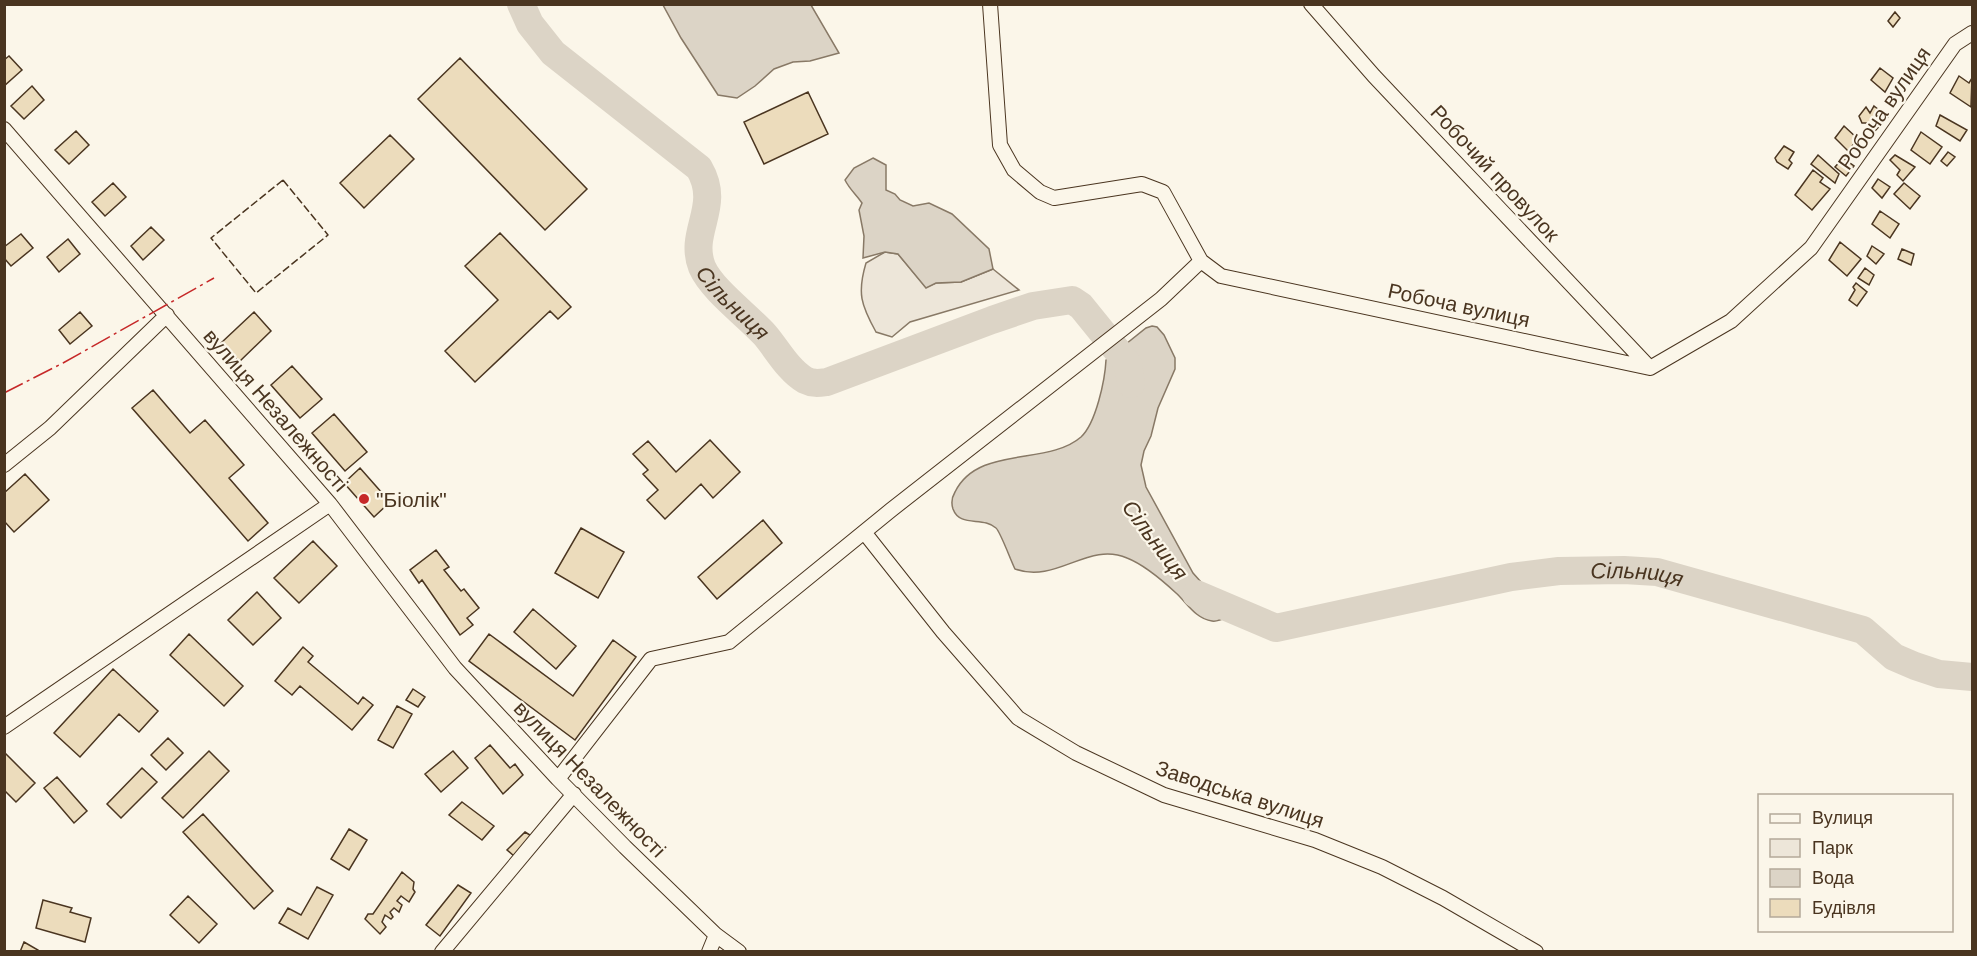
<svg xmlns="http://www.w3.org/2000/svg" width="1977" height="956" font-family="Helvetica,sans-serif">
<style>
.green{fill:#ede6d9;stroke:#887966;stroke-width:1.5}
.water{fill:#dcd4c6;stroke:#887966;stroke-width:1.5}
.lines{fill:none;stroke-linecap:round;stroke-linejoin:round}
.river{stroke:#dcd4c6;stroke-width:28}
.building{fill:#ecdcbc;stroke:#4a3520;stroke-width:1.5}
.street-casing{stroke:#4a3520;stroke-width:16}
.street{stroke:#fbf6e9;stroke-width:14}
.fence{stroke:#4a3520;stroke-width:1.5;stroke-dasharray:8 3;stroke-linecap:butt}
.power{stroke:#c62828;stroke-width:1.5;stroke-dasharray:21 4.5 3 4.5;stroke-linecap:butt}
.poi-dot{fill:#c62828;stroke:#fbf6e9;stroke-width:2}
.labels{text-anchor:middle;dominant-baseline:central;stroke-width:4.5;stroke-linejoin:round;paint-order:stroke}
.street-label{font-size:21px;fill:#4a3520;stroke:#fbf6e9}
.poi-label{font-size:21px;fill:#4a3520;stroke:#fbf6e9;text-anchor:start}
.water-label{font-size:22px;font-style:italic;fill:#4a3520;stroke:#fbf6e9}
</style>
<rect width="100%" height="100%" fill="#fbf6e9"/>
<path class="green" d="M 885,252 L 898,254 L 926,287 L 936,283 L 961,282 L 993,269 L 1019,290 L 910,322 L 892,337 L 876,332 C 861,305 857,293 866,263 Z"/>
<path class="water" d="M 663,5 L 811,5 L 839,53 L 810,61 L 793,62 L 774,69 L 755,86 L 737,98 L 718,95 L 681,38 Z
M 873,158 L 886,165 L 886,190 L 895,194 L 900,200 L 913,206 L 929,203 L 952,214 L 989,249 L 993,269 L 961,282 L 936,283 L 926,288 L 898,254 L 885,252 L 863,258 L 864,236 L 859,210 L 862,203 C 856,194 850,190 845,180 L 854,168 Z
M 1152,326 L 1157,327 L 1164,335 L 1175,358 L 1175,369 L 1158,408 L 1151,436 L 1144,451 L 1141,465 L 1146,487 L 1193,573 L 1209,591 L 1229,602 L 1233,606 L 1229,616 C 1223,619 1218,622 1212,621 C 1196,619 1187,603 1176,593 C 1162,580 1145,565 1127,558 C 1088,541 1057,584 1015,569 C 1011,561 1000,531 996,528 C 983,516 960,528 953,509 C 951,503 952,497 955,492 C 978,445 1048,466 1081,437 C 1096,423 1105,380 1106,360 L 1146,328 Z"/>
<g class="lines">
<g class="river">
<path id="s1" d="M 521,4 L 530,24 L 553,53 L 699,168 C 722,207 688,231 702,267 C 712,290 748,316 765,335 C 777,349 788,370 805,380 C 813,384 819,383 827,382 L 992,320 L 1033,306 L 1072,300 L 1081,306 L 1128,364 L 1131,384"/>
<path id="s2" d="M 1196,594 L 1276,628 L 1511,577 L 1559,571 L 1624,570 L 1657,572 L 1863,630 L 1894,657 L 1915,666 L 1939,674 L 1972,677"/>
</g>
</g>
<path class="building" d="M 1895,12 L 1900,18 L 1893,27 L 1888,21 Z
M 9,56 L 22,70 L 4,86 L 4,60 Z
M 460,58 L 587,189 L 545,230 L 418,99 Z
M 1880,68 L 1893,78 L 1885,92 L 1871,80 Z
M 1959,76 L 1969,83 L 1972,78 L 1971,107 L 1950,93 Z
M 32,86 L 44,100 L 24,119 L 11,106 Z
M 808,92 L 828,134 L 764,164 L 744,122 Z
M 1874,106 L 1888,117 L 1874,132 L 1869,127 L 1868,123 L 1862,123 L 1859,116 L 1866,107 L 1870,113 Z
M 1940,115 L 1967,130 L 1960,141 L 1936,126 Z
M 1844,126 L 1858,139 L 1848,151 L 1835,138 Z
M 76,131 L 89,145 L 69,164 L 55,150 Z
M 1921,132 L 1942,147 L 1930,164 L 1911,150 Z
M 390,135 L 414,159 L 364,208 L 340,183 Z
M 1784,146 L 1794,152 L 1789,160 L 1792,163 L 1788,169 L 1777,162 L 1775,158 Z
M 1948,152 L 1955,157 L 1947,166 L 1941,161 Z
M 1818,155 L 1839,174 L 1835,183 L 1811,164 Z
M 1895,155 L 1915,167 L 1903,181 L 1897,175 L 1900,170 L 1890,160 Z
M 1843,158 L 1854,166 L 1846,176 L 1835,167 Z
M 1813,170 L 1823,178 L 1820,182 L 1830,189 L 1812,210 L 1795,195 Z
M 1878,179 L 1890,187 L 1882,198 L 1872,188 Z
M 113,183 L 126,197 L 105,216 L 92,202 Z
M 1904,183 L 1920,196 L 1910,209 L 1894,194 Z
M 1880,211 L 1899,224 L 1890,238 L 1872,224 Z
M 151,227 L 164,240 L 143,260 L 131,246 Z
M 500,233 L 571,307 L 558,319 L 550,311 L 475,382 L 445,351 L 498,300 L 465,266 Z
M 21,234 L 33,248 L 11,266 L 4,258 L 4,247 Z
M 68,239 L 80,254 L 59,272 L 47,257 Z
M 1840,242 L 1861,259 L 1847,276 L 1829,260 Z
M 1872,246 L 1884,254 L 1876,264 L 1867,256 Z
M 1902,249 L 1914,254 L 1911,265 L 1898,259 Z
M 1865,268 L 1874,275 L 1869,285 L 1858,278 Z
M 1856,283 L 1867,292 L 1857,306 L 1849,300 L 1855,290 L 1853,287 Z
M 80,312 L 92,326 L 70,344 L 59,330 Z
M 254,312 L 271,331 L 239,362 L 221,343 Z
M 292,366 L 322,399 L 300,418 L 271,385 Z
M 153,390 L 190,433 L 205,420 L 244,465 L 229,478 L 268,523 L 248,541 L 132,408 Z
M 334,414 L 367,452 L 345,471 L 312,433 Z
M 710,440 L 740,472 L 713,498 L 701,484 L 665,519 L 647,500 L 658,490 L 643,474 L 648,470 L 633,454 L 648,441 L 676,472 Z
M 360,468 L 390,502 L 374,517 L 344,483 Z
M 25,474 L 49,500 L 14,532 L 4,521 L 4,493 Z
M 763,520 L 782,543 L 717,599 L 698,577 Z
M 581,528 L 624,552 L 598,598 L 555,573 Z
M 313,541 L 337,566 L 299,603 L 274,578 Z
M 436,550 L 449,567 L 444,570 L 461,591 L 464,589 L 479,608 L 467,618 L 473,625 L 460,635 L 422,580 L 419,583 L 410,570 Z
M 257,592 L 281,618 L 253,645 L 228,620 Z
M 533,609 L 576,646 L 556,669 L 514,632 Z
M 189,634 L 243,686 L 224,706 L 170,655 Z
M 489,634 L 573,696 L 613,640 L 636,657 L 575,740 L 469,661 Z
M 303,647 L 313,656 L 308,662 L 358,704 L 363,697 L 373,705 L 352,730 L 300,686 L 292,695 L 275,681 Z
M 113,669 L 158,711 L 139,732 L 119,714 L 80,757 L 54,733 Z
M 413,689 L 425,697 L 418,707 L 406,700 Z
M 397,706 L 412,714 L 393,748 L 378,740 Z
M 168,738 L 183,753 L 166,770 L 151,755 Z
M 490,745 L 510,768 L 515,764 L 523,775 L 503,794 L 475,758 Z
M 209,751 L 229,771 L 183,818 L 162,798 Z
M 453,751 L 468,768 L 441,792 L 425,774 Z
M 4,752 L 35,783 L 16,802 L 4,790 Z
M 142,768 L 157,782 L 121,818 L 107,804 Z
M 57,777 L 87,811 L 74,823 L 44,788 Z
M 462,802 L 494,826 L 482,840 L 449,815 Z
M 203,814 L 273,891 L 254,909 L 183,832 Z
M 349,829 L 367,840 L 349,870 L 331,859 Z
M 525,832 L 533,837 L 514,856 L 507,850 Z
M 402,872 L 414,882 L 413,889 L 415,892 L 409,902 L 401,896 L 397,901 L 402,905 L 399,912 L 394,908 L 390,912 L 393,917 L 391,919 L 385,915 L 382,922 L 386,927 L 380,934 L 365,919 L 368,914 L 373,914 Z
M 458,885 L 471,893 L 440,936 L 426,925 Z
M 317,887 L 333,895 L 308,939 L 279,923 L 288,908 L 301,915 Z
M 188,896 L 217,924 L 199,943 L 170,915 Z
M 43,900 L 72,908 L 70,912 L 91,918 L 85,942 L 36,928 Z
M 24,942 L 38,950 L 37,952 L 20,952 Z"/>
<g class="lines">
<g class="street-casing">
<path id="street" d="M 990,4 L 1000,145 L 1014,170 L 1040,192 L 1054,198 L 1142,184 L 1163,192 L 1201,261 L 1221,276 L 1650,368 L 1731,321 L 1811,248 L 1955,44 L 1972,33
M 1311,4 L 1374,76 L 1650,368
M 4,129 L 330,504 L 455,668 L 558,779 L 625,847 L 716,935 L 739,952
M 4,465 L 50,428 L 167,315
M 864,532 L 943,632 L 1018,718 L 1076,753 L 1164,795 L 1315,840 L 1382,867 L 1443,898 L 1536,952
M 4,727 L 330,504
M 558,779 L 651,659 L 729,642 L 891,510 L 1161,299 L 1201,261
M 442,952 L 574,794
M 709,952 L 716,935"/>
</g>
<use href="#street" class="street"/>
<path class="fence" d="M 283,180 L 328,235 L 256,293 L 211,238 Z"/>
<path class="power" d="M 4,393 L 63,363 L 214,278"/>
</g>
<circle class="poi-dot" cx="364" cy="499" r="6"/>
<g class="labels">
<g class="street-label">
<text transform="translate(1884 108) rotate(-55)">Робоча вулиця</text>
<text transform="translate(1495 173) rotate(47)">Робочий провулок</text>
<text transform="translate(1459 305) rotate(12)">Робоча вулиця</text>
<text transform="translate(276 410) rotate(49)">вулиця Незалежності</text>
<text transform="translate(590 779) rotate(46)">вулиця Незалежності</text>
<text transform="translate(1240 794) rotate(18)">Заводська вулиця</text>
</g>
<g class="poi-label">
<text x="376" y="499">"Біолік"</text>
</g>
<g class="water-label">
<text stroke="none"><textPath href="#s1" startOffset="394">Сільниця</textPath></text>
<text transform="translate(1155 540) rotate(53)">Сільниця</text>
<text stroke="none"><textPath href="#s2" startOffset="454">Сільниця</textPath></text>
</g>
</g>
<rect width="1977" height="956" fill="none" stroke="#4a3520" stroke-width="12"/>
<rect x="1758" y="794" width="195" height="138" fill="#fbf6e9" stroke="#b4a999" stroke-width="1.5"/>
<rect x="1770" y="814" width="30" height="9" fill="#fbf6e9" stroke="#b4a999" stroke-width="1.5"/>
<text x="1812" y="824" font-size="18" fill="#4a3520">Вулиця</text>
<rect x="1770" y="839" width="30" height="18" fill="#ede6d9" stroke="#b4a999" stroke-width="1.5"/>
<text x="1812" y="854" font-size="18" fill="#4a3520">Парк</text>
<rect x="1770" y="869" width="30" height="18" fill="#dcd4c6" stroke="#b4a999" stroke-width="1.5"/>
<text x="1812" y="884" font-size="18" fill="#4a3520">Вода</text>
<rect x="1770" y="899" width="30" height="18" fill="#ecdcbc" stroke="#b4a999" stroke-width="1.5"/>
<text x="1812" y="914" font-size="18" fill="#4a3520">Будівля</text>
</svg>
